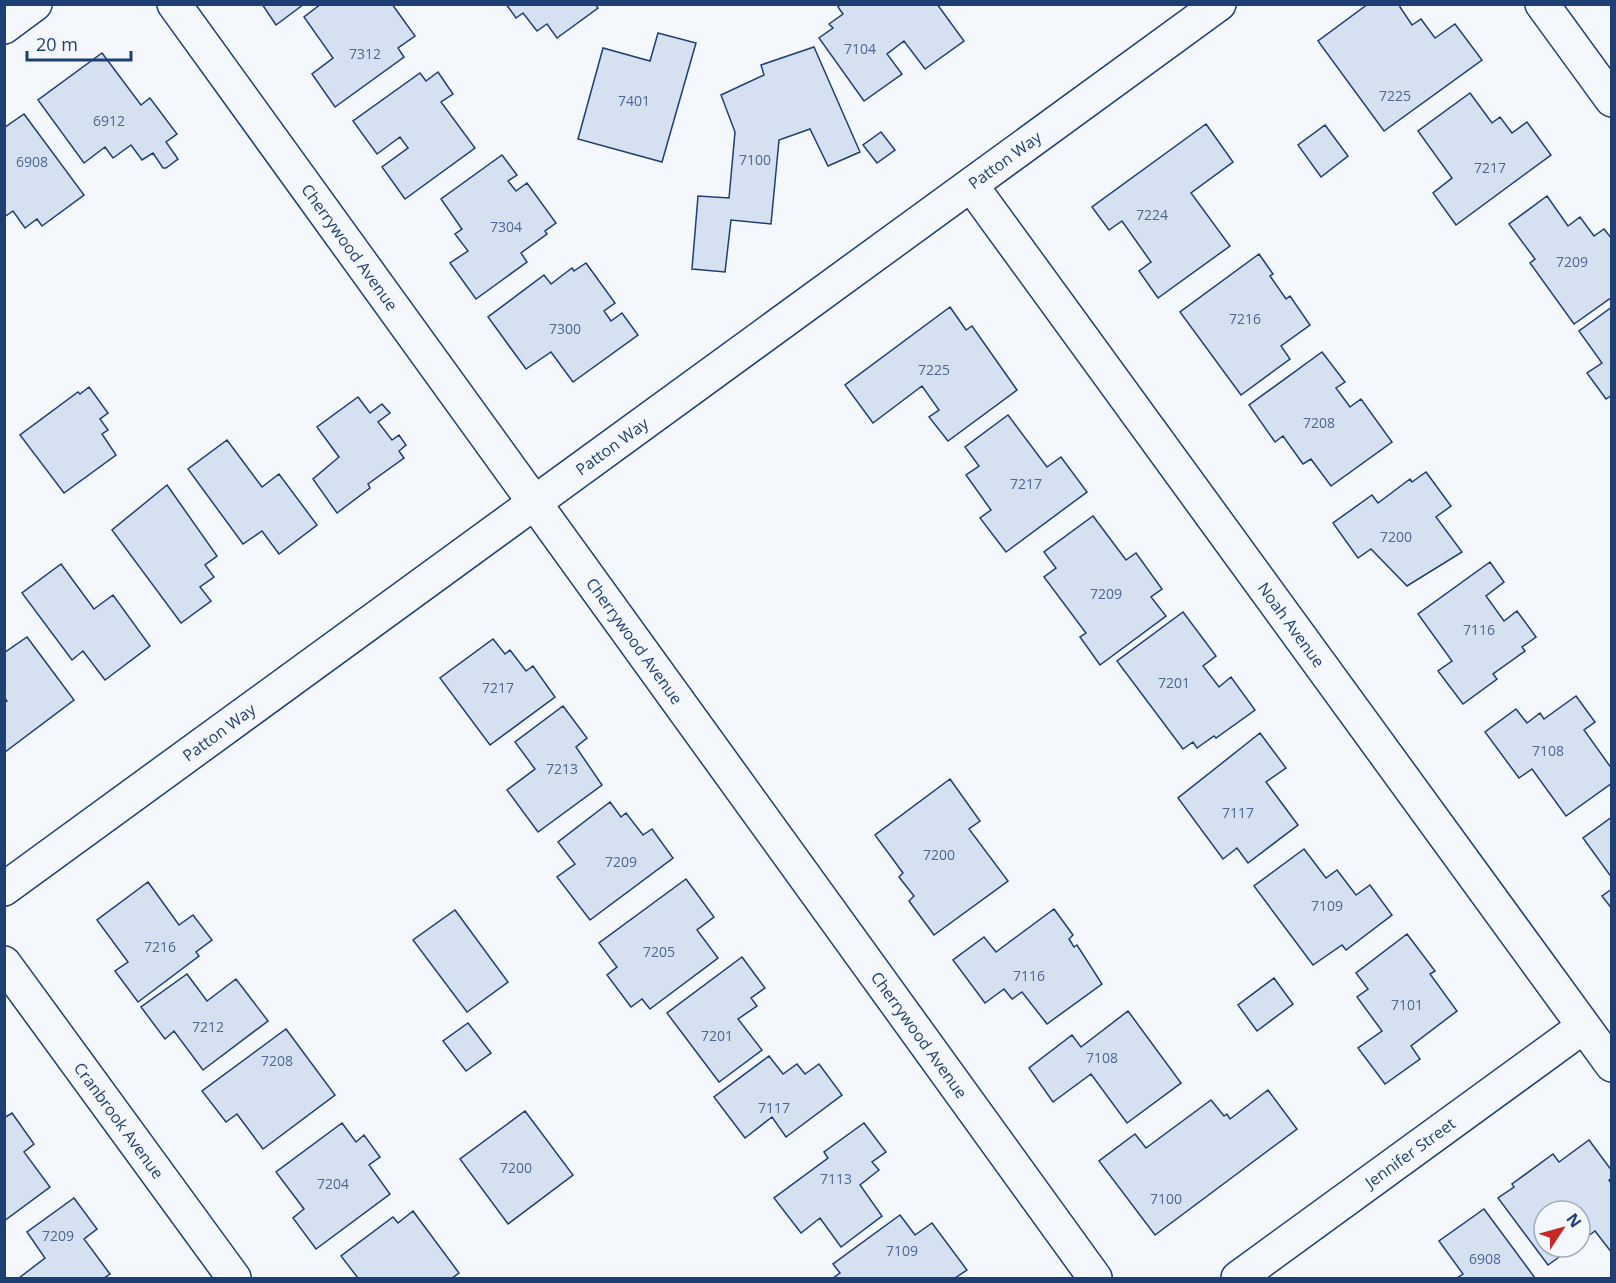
<svg xmlns="http://www.w3.org/2000/svg" width="1616" height="1283" font-family="'Open Sans',sans-serif">
<style>
.building{fill:#d5e0f0;stroke:#1d3f73;stroke-width:1.5}
.lines{fill:none;stroke-linecap:round;stroke-linejoin:round}
.minor-casing{stroke:#1d3f73;stroke-width:36}
.minor{stroke:#f4f7fb;stroke-width:33}
.labels{text-anchor:middle;dominant-baseline:central;stroke-width:4.5;stroke-linejoin:round;paint-order:stroke}
.number-label{font-size:14px;fill:#4b6792}
.street-label{font-size:16px;fill:#1d3f73;stroke:#f4f7fb}
</style>
<rect width="100%" height="100%" fill="#f4f7fb"/>
<path class="building" d="M 262,4 L 304,4 L 276,25 Z
M 321,4 L 392,4 L 415,36 L 398,48 L 404,57 L 335,107 L 312,74 L 333,58 L 304,17 Z
M 506,4 L 595,4 L 598,8 L 557,38 L 547,24 L 537,31 L 523,13 L 516,18 Z
M 841,4 L 937,4 L 964,41 L 925,69 L 904,41 L 887,54 L 902,74 L 864,101 L 819,38 L 833,28 L 829,24 L 843,14 L 838,7 Z
M 1368,4 L 1400,4 L 1400,7 L 1412,25 L 1421,19 L 1435,38 L 1455,24 L 1482,60 L 1384,131 L 1318,41 Z
M 658,33 L 696,43 L 662,162 L 578,139 L 603,48 L 650,61 Z
M 814,47 L 860,152 L 828,166 L 810,129 L 779,140 L 771,224 L 731,220 L 725,272 L 692,269 L 698,196 L 729,198 L 735,132 L 721,95 L 764,75 L 761,65 Z
M 102,53 L 141,105 L 150,98 L 177,134 L 166,142 L 178,159 L 166,168 L 163,168 L 153,153 L 142,160 L 131,145 L 113,158 L 105,147 L 84,163 L 38,100 Z
M 438,72 L 453,94 L 441,102 L 475,148 L 405,199 L 382,167 L 408,148 L 400,137 L 377,154 L 353,121 L 420,73 L 426,81 Z
M 1470,93 L 1492,123 L 1500,117 L 1512,133 L 1527,122 L 1551,155 L 1456,225 L 1433,193 L 1452,178 L 1418,131 Z
M 24,114 L 84,195 L 42,226 L 37,219 L 25,228 L 13,211 L 4,217 L 4,128 Z
M 1206,124 L 1233,162 L 1191,193 L 1230,246 L 1158,298 L 1139,271 L 1151,262 L 1122,221 L 1109,230 L 1092,207 Z
M 1325,125 L 1348,156 L 1321,177 L 1298,145 Z
M 881,132 L 895,150 L 877,163 L 863,145 Z
M 502,155 L 517,175 L 508,181 L 516,191 L 527,183 L 556,223 L 545,231 L 547,234 L 521,253 L 527,262 L 476,299 L 450,263 L 468,251 L 455,234 L 462,229 L 441,199 Z
M 1547,196 L 1568,226 L 1580,217 L 1594,236 L 1604,229 L 1612,239 L 1612,297 L 1574,324 L 1530,263 L 1535,259 L 1509,224 Z
M 1259,254 L 1273,274 L 1270,276 L 1286,299 L 1290,296 L 1310,325 L 1281,346 L 1290,359 L 1241,395 L 1180,312 Z
M 586,263 L 615,303 L 604,311 L 611,321 L 622,313 L 638,335 L 573,382 L 551,352 L 526,369 L 488,317 L 544,275 L 551,284 L 572,268 L 574,271 Z
M 950,307 L 966,330 L 972,326 L 1017,390 L 948,441 L 929,417 L 939,410 L 922,386 L 873,423 L 845,385 Z
M 1612,307 L 1612,395 L 1606,399 L 1587,373 L 1602,363 L 1579,331 Z
M 1322,352 L 1345,382 L 1336,388 L 1350,407 L 1361,399 L 1392,442 L 1331,486 L 1311,459 L 1303,464 L 1283,436 L 1275,442 L 1249,405 Z
M 89,387 L 108,413 L 100,419 L 108,430 L 102,434 L 116,455 L 64,493 L 20,435 L 78,392 L 80,394 Z
M 358,397 L 370,413 L 382,404 L 390,413 L 378,422 L 392,440 L 399,435 L 406,445 L 399,451 L 404,458 L 368,484 L 370,488 L 337,513 L 313,479 L 339,457 L 317,427 Z
M 1008,415 L 1047,467 L 1061,457 L 1087,492 L 1006,552 L 980,518 L 991,510 L 966,475 L 979,466 L 965,447 Z
M 227,440 L 262,487 L 279,474 L 317,525 L 279,554 L 262,531 L 243,544 L 188,469 Z
M 1426,472 L 1451,506 L 1436,517 L 1462,552 L 1407,586 L 1371,549 L 1358,558 L 1333,523 L 1372,495 L 1378,503 L 1410,479 L 1412,482 Z
M 167,485 L 217,556 L 205,565 L 214,577 L 200,587 L 211,601 L 181,623 L 112,530 Z
M 1093,516 L 1126,560 L 1136,553 L 1162,589 L 1151,597 L 1166,616 L 1100,665 L 1080,637 L 1086,633 L 1044,577 L 1056,568 L 1044,552 Z
M 1490,562 L 1504,582 L 1486,596 L 1504,621 L 1517,611 L 1536,637 L 1522,647 L 1525,651 L 1493,674 L 1497,679 L 1463,704 L 1438,671 L 1452,661 L 1418,614 Z
M 61,564 L 94,609 L 113,595 L 150,646 L 105,680 L 83,651 L 72,660 L 22,593 Z
M 1183,612 L 1216,656 L 1203,666 L 1219,687 L 1231,677 L 1255,710 L 1216,738 L 1214,736 L 1197,748 L 1193,742 L 1183,749 L 1117,661 Z
M 27,637 L 74,700 L 5,752 L 4,703 L 7,701 L 4,697 L 4,653 Z
M 493,639 L 505,654 L 510,650 L 526,671 L 533,666 L 555,697 L 490,745 L 440,678 Z
M 1576,696 L 1595,722 L 1584,730 L 1612,769 L 1612,783 L 1566,816 L 1532,769 L 1519,778 L 1485,732 L 1516,709 L 1527,723 L 1540,713 L 1544,719 Z
M 563,706 L 587,738 L 576,747 L 602,785 L 538,832 L 507,790 L 535,769 L 515,742 Z
M 1260,733 L 1286,768 L 1266,782 L 1298,825 L 1248,863 L 1237,848 L 1223,859 L 1178,798 Z
M 950,779 L 980,821 L 969,829 L 1008,881 L 934,935 L 909,901 L 914,896 L 899,877 L 903,873 L 875,835 Z
M 610,802 L 621,817 L 626,813 L 643,835 L 652,829 L 673,858 L 590,920 L 557,877 L 575,864 L 558,842 Z
M 1612,817 L 1612,878 L 1583,838 Z
M 1304,849 L 1326,878 L 1337,870 L 1356,895 L 1370,885 L 1392,915 L 1346,950 L 1342,945 L 1313,965 L 1254,886 Z
M 686,879 L 714,917 L 697,930 L 718,958 L 650,1009 L 642,999 L 631,1007 L 607,975 L 617,967 L 599,943 Z
M 148,882 L 179,925 L 193,915 L 212,940 L 196,952 L 199,956 L 138,1002 L 115,971 L 128,962 L 97,920 Z
M 1612,889 L 1612,909 L 1602,896 Z
M 1054,909 L 1073,935 L 1069,939 L 1074,947 L 1077,945 L 1102,984 L 1047,1024 L 1022,992 L 1012,999 L 1004,989 L 985,1003 L 953,960 L 984,937 L 996,952 Z
M 455,910 L 508,982 L 467,1012 L 413,940 Z
M 1407,934 L 1435,971 L 1430,974 L 1457,1011 L 1411,1046 L 1420,1059 L 1385,1084 L 1358,1048 L 1382,1031 L 1357,997 L 1368,989 L 1356,973 Z
M 742,957 L 765,988 L 751,998 L 757,1006 L 738,1019 L 762,1050 L 719,1082 L 667,1013 Z
M 187,974 L 207,1001 L 236,979 L 268,1021 L 203,1070 L 174,1031 L 165,1039 L 141,1007 Z
M 1274,978 L 1293,1004 L 1257,1031 L 1238,1005 Z
M 1128,1011 L 1181,1083 L 1127,1123 L 1091,1074 L 1053,1102 L 1029,1068 L 1072,1035 L 1081,1047 Z
M 468,1023 L 491,1053 L 466,1071 L 443,1041 Z
M 286,1029 L 335,1095 L 263,1149 L 237,1114 L 226,1122 L 202,1091 Z
M 769,1056 L 783,1074 L 797,1064 L 805,1074 L 819,1064 L 842,1095 L 786,1137 L 772,1117 L 745,1138 L 714,1097 Z
M 1268,1090 L 1297,1129 L 1155,1235 L 1099,1161 L 1135,1134 L 1146,1148 L 1211,1100 L 1224,1116 L 1227,1114 L 1230,1119 Z
M 525,1111 L 573,1175 L 508,1224 L 460,1159 Z
M 12,1113 L 34,1144 L 24,1152 L 50,1187 L 4,1221 L 4,1118 Z
M 342,1123 L 356,1142 L 364,1135 L 380,1157 L 369,1165 L 390,1194 L 316,1249 L 293,1218 L 304,1209 L 276,1172 Z
M 864,1123 L 886,1152 L 872,1162 L 879,1170 L 860,1185 L 882,1216 L 841,1247 L 820,1218 L 801,1233 L 774,1198 L 828,1158 L 824,1152 Z
M 1589,1140 L 1612,1171 L 1612,1178 L 1609,1180 L 1612,1185 L 1612,1253 L 1595,1231 L 1580,1242 L 1580,1211 L 1544,1211 L 1544,1247 L 1573,1247 L 1548,1265 L 1498,1198 L 1514,1187 L 1512,1184 L 1553,1154 L 1559,1162 Z
M 74,1198 L 97,1229 L 84,1239 L 110,1274 L 104,1278 L 19,1278 L 45,1258 L 27,1232 Z
M 1484,1209 L 1535,1278 L 1457,1278 L 1463,1274 L 1439,1241 Z
M 413,1211 L 459,1273 L 452,1278 L 358,1278 L 341,1256 L 393,1217 L 398,1223 Z
M 900,1215 L 915,1235 L 932,1223 L 967,1270 L 955,1278 L 833,1278 L 840,1273 L 833,1264 Z"/>
<g class="lines">
<g class="minor-casing">
<g id="minor">
<path id="s1" d="M 174,4 L 1095,1278"/>
<path d="M 1542,4 L 1612,100"/>
<path d="M 4,27 L 35,4"/>
<path id="s2" d="M 971,185 L 1612,1065"/>
<path id="s3" d="M 4,889 L 1219,4"/>
<path id="s4" d="M 4,963 L 234,1278"/>
<path id="s5" d="M 1238,1278 L 1583,1027"/>
</g>
</g>
<use href="#minor" class="minor"/>
</g>
<g class="labels">
<g class="number-label">
<text x="860" y="48">7104</text>
<text x="365" y="53">7312</text>
<text x="1395" y="95">7225</text>
<text x="634" y="100">7401</text>
<text x="109" y="120">6912</text>
<text x="755" y="159">7100</text>
<text x="32" y="161">6908</text>
<text x="1490" y="167">7217</text>
<text x="1152" y="214">7224</text>
<text x="506" y="226">7304</text>
<text x="1572" y="261">7209</text>
<text x="1245" y="318">7216</text>
<text x="565" y="328">7300</text>
<text x="934" y="369">7225</text>
<text x="1319" y="422">7208</text>
<text x="1026" y="483">7217</text>
<text x="1396" y="536">7200</text>
<text x="1106" y="593">7209</text>
<text x="1479" y="629">7116</text>
<text x="1174" y="682">7201</text>
<text x="498" y="687">7217</text>
<text x="1548" y="750">7108</text>
<text x="562" y="768">7213</text>
<text x="1238" y="812">7117</text>
<text x="939" y="854">7200</text>
<text x="621" y="861">7209</text>
<text x="1327" y="905">7109</text>
<text x="160" y="946">7216</text>
<text x="659" y="951">7205</text>
<text x="1029" y="975">7116</text>
<text x="1407" y="1004">7101</text>
<text x="208" y="1026">7212</text>
<text x="717" y="1035">7201</text>
<text x="1102" y="1057">7108</text>
<text x="277" y="1060">7208</text>
<text x="774" y="1107">7117</text>
<text x="516" y="1167">7200</text>
<text x="836" y="1178">7113</text>
<text x="333" y="1183">7204</text>
<text x="1166" y="1198">7100</text>
<text x="58" y="1235">7209</text>
<text x="902" y="1250">7109</text>
<text x="1485" y="1258">6908</text>
</g>
<g class="street-label">
<text stroke="none"><textPath href="#s3" startOffset="1238">Patton Way</textPath></text>
<text stroke="none"><textPath href="#s1" startOffset="300">Cherrywood Avenue</textPath></text>
<text stroke="none"><textPath href="#s3" startOffset="752">Patton Way</textPath></text>
<text stroke="none"><textPath href="#s2" startOffset="544">Noah Avenue</textPath></text>
<text stroke="none"><textPath href="#s1" startOffset="786">Cherrywood Avenue</textPath></text>
<text stroke="none"><textPath href="#s3" startOffset="266">Patton Way</textPath></text>
<text stroke="none"><textPath href="#s1" startOffset="1272">Cherrywood Avenue</textPath></text>
<text stroke="none"><textPath href="#s4" startOffset="195">Cranbrook Avenue</textPath></text>
<text stroke="none"><textPath href="#s5" startOffset="213">Jennifer Street</textPath></text>
</g>
</g>
<rect width="1616" height="1283" fill="none" stroke="#1d3f73" stroke-width="12"/>
<g transform="translate(1562 1229) rotate(54)"><circle r="28" fill="#f4f7fb" stroke="#9eadc5" stroke-width="1.5"/>
<path d="M0-4.5L10 22L0 15L-10 22Z" fill="#c62828"/>
<text y="-9" font-size="16" font-weight="bold" text-anchor="middle" fill="#1d3f73">N</text>
</g>
<path d="M27 51v9h104v-9" fill="none" stroke="#1d3f73" stroke-width="3"/>
<text x="36" y="51" font-size="18" fill="#1d3f73" stroke="#f4f7fb" stroke-width="4.5" paint-order="stroke">20 m</text>
</svg>
